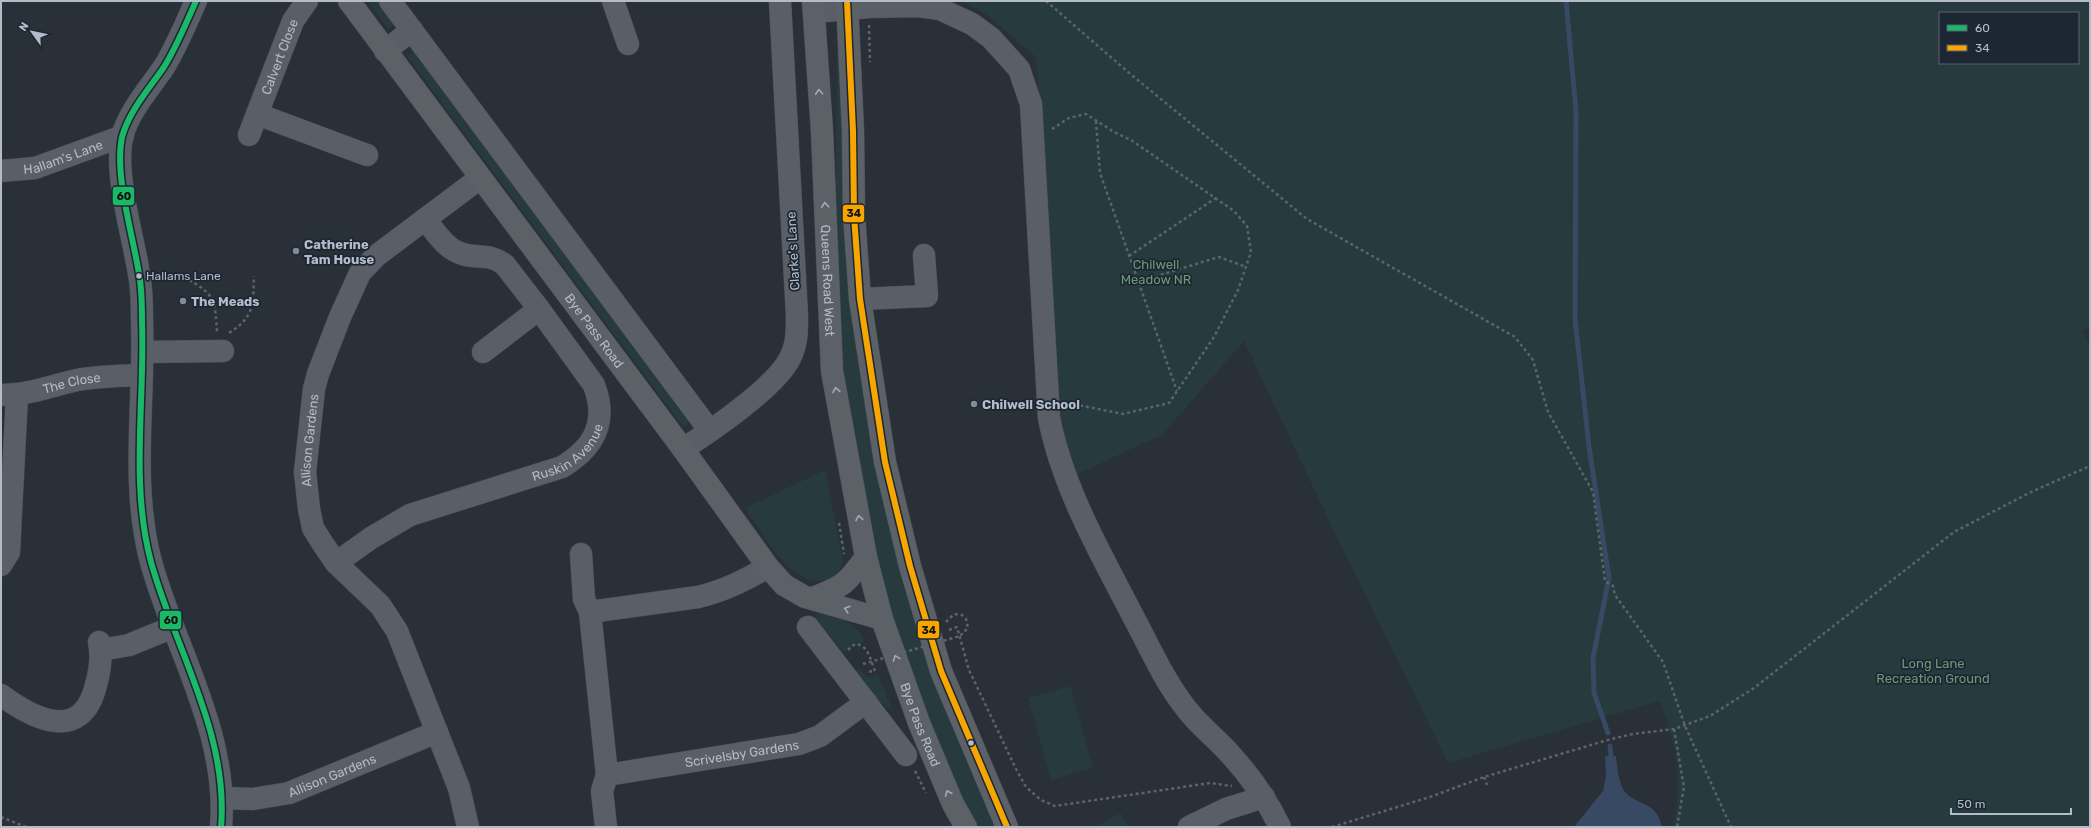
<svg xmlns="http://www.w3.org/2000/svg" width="2091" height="828" font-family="Rubik,sans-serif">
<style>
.green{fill:#273a3e;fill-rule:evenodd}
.water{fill:#384963}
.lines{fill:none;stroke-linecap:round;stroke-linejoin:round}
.stream{stroke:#384963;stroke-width:5}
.minor-casing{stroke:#484c53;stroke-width:23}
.major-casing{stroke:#484c55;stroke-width:23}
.path{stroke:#5d636a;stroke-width:2.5;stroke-dasharray:3 3;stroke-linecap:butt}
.minor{stroke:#5a5e66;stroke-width:22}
.major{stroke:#5c6168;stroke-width:22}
.path-bridge{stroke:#5d636a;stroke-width:2.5;stroke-dasharray:3 3;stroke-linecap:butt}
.bus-1-casing{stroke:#1d2633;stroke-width:9}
.bus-2-casing{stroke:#1d2633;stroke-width:9}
.bus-1{stroke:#1ab867;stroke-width:6}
.bus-2{stroke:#f7a600;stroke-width:6}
.oneway{stroke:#a2aab6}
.poi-dot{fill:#848b96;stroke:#1d2633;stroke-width:1.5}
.bus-dot{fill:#b4bcc9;stroke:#1d2633;stroke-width:1.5}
.labels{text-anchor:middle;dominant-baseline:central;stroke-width:3.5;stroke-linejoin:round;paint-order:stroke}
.bus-label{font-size:12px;fill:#b4bcc9;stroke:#1d2633;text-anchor:start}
.street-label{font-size:13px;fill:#b4bcc9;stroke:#1d2633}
.poi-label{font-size:13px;font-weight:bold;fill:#b4bcc9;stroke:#1d2633;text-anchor:start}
.park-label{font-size:13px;fill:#6b9a76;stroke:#1d2633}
.line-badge{stroke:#1d2633;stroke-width:1.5}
.pale-badge-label{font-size:11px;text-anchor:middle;font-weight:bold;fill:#111}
</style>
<rect width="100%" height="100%" fill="#2a3038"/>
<path class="green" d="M 368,1 L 379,1 L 395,24 L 388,29 Z
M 962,1 L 2090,1 L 2090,327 L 2082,331 L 2090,346 L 2090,827 L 1673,827 C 1684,776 1676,749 1660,701 L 1448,763 L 1334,531 L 1244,341 L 1163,434 L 1078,474 L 1059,430 L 1053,379 L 1039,89 L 1035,56 L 985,14 ZM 1940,13 L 2078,13 L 2078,63 L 1940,63 Z
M 841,38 L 848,269 L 860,376 L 876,461 L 942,695 L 959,744 L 995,827 L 976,827 L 966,808 L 917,691 L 888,605 L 866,524 L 842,378 L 834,217 L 836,174 L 837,42 Z
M 416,50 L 692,421 L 683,427 L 407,56 Z
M 825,470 L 843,561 C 840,572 836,577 826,580 C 793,591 760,529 745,508 Z
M 818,612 C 838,616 855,622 865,641 L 843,652 L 815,617 Z
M 859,669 L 867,677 L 878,674 L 893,711 L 876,699 L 855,670 Z
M 1070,686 L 1093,768 L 1051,780 L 1028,698 Z
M 1121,813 L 1128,827 L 1094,827 Z"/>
<path class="water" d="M 1605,756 L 1616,756 C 1617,766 1618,778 1622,787 C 1631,807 1656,797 1662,827 L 1574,827 L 1603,791 L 1606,776 Z"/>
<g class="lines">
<path class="stream" d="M 1566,1 L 1576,111 L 1575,319 L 1589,447 L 1609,578 L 1593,658 L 1594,693 L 1608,733
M 1610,746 L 1611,756"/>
<g class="minor-casing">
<g id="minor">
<path d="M 196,1 C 186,23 177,46 164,67 C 149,89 129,111 122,137 C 114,175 133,235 139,274 C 142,289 142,305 142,321 C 145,402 130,483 151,562 C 175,649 229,734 221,827"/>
<path d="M 390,1 L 710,431"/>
<path d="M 613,1 L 628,44"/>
<path d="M 814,12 L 869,7 L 918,6 L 940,9 L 972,24 L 991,38 L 1019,69 L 1031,104 L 1049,418 C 1063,489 1101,554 1134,618 C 1150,648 1164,680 1185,707 C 1198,725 1216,738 1231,755 C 1251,777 1267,800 1280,827"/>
<path d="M 385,51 L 412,30"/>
<path d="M 257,114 L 367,155"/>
<path id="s1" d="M 249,135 L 293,21 L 307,1"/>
<path id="s2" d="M 1,171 L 35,168 L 123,136"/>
<path d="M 860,299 L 927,296 L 924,255"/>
<path d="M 143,352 L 223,351"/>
<path d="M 483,352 L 539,309"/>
<path id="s3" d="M 1,395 C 28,395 51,386 77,380 C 99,376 120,376 142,375"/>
<path d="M 683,449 C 711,431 776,387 790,358 C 797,345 797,331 797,316 L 780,1"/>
<path d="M 581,554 L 584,599 L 590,612"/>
<path id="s4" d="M 336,563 L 371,538 L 410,515 L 562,467 C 595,447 608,422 594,385 L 539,309 L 505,265 C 489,252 477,260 460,253 C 445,248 435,231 425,219"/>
<path d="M 1,565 L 9,552 L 17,395"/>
<path id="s5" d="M 768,567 C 745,580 724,591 698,597 L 590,612 L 607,775 L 799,744 L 820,736 L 866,702"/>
<path d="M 808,627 L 906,755"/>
<path d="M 101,650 L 129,645 L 173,627"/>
<path d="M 1,695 C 35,720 82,743 96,685 C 100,671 102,656 99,642"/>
<path id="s6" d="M 222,798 L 253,799 L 289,793 L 437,732"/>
<path id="s7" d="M 468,827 L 459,788 L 397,631 L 380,605 L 336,563 L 323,544 L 313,528 L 309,509 L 305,472 L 314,389 L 318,374 L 340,317 L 360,273 L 376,256 L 480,178"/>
<path d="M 606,827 L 602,791 L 607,775"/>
<path d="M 1189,827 L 1226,809 L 1264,797"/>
</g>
</g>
<g class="major-casing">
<g id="major">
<path id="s8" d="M 349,1 L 683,449 L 768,567 L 784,585 L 805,597 L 882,619"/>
<path id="s9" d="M 813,1 L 822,131 L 832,371 L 866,557 L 882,619 L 919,723 L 953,804 L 966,827"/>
<path d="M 847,1 L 853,131 L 854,215 L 860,299 L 885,462 L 910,566 L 941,671 L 1007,827"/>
<path d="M 813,598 C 844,586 846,584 866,557"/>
</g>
</g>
<path class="path" d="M 1046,1 L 1128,72 L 1307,219 L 1515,337 L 1533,360 L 1548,412 L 1593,492 L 1605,581 L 1613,586 L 1615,595 L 1663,662 L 1685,726 L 1731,827
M 869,25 L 870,62
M 1096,121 L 1100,173 L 1177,391
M 1052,129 L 1069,118 L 1086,114 L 1114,132 L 1131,140 L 1234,211 L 1247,226 L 1251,252 L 1238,290 L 1214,337 L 1169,403 L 1123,414 L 1073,404 L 1067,408
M 1129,256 L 1216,198
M 189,280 C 217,295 215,304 217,333
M 1139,285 L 1157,276 L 1219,257 L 1246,267
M 229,333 C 255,317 253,303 254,276
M 839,523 L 844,554
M 946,622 L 954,614 L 962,615 L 966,619 L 968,628 L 960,636
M 949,630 L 957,627 L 969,670 L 1016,769 L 1026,787 L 1041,800 L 1055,806 L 1210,783 L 1232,786
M 848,650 L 855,644 C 869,645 870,660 875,671 L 866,672
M 1674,729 L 1684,787 L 1677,827
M 915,771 L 926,793
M 1484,777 L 1487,785
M 1,817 L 26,827
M 1332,827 L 1430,797 L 1484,777 L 1611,739 L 1633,734 L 1674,729 L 1710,716 L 1754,688 L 1954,532 L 2031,492 L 2090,466"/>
<use href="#minor" class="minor"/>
<use href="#major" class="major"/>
<path class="path-bridge" d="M 863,664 L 960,636"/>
<g class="bus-1-casing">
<path id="bus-1" d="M 196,1 C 186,23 177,46 164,67 C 149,89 129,111 122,137 C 114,175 133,235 139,274 C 142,289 142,305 142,321 C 145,402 130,483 151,562 C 175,649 229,734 221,827"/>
</g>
<g class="bus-2-casing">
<path id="bus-2" d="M 847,1 L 853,131 L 854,215 L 860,299 L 885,462 L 910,566 L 941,671 L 1007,827"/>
</g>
<use href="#bus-1" class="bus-1"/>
<use href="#bus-2" class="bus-2"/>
</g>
<defs><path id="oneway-chevron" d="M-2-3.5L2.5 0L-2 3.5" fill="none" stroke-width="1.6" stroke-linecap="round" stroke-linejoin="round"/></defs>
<g class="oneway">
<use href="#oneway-chevron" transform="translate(819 92) rotate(-94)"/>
<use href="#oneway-chevron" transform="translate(825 205) rotate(-93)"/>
<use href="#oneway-chevron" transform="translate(836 390) rotate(-100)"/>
<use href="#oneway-chevron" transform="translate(859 518) rotate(-100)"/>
<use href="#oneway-chevron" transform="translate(847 609) rotate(-163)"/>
<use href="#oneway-chevron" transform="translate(896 658) rotate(-110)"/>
<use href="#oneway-chevron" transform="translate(948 793) rotate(-113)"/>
</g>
<g class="poi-dot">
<circle cx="296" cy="251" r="4"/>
<circle cx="183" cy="301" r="4"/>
<circle cx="974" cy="404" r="4"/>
</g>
<g class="bus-dot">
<circle cx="139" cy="276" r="3.5"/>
<circle cx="971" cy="743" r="3.5"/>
</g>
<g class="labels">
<g class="bus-label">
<text x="146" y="276">Hallams Lane</text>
</g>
<g class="street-label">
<text stroke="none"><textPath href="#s1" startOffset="84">Calvert Close</textPath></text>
<text stroke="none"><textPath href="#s2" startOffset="64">Hallam's Lane</textPath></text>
<text transform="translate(793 251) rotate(-93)">Clarke's Lane</text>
<text stroke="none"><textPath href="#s9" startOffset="280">Queens Road West</textPath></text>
<text stroke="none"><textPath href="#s8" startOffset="411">Bye Pass Road</textPath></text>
<text stroke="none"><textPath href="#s3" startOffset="72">The Close</textPath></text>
<text stroke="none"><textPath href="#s7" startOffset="431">Allison Gardens</textPath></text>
<text stroke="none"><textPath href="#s4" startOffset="261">Ruskin Avenue</textPath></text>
<text stroke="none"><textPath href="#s9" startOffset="736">Bye Pass Road</textPath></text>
<text stroke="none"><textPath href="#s5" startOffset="486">Scrivelsby Gardens</textPath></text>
<text stroke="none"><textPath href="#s6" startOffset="114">Allison Gardens</textPath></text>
</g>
<g class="poi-label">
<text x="304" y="244">Catherine<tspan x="304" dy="15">Tam House</tspan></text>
<text x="191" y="301">The Meads</text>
<text x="982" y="404">Chilwell School</text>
</g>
<g class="park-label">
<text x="1156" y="264">Chilwell<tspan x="1156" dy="15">Meadow NR</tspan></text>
<text x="1933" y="663">Long Lane<tspan x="1933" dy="15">Recreation Ground</tspan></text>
</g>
</g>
<g class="line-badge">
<rect x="112" y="186" width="23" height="20" rx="4" fill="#1ab867"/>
<rect x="842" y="204" width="23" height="19" rx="4" fill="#f7a600"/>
<rect x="159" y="610" width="23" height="20" rx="4" fill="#1ab867"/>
<rect x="917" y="620" width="23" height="19" rx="4" fill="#f7a600"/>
</g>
<g class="pale-badge-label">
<text x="124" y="200">60</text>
<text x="854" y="217">34</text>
<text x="171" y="624">60</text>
<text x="929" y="634">34</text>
</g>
<rect width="2091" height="828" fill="none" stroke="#b4bcc9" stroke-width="4"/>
<rect x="1939" y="12" width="140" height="52" fill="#1d2633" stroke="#59626f"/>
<rect x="1947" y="25" width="20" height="6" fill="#1ab867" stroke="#59626f"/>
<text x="1975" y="32" font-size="12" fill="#b4bcc9">60</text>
<rect x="1947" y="45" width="20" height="6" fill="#f7a600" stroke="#59626f"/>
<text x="1975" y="52" font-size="12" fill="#b4bcc9">34</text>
<g transform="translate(32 32) rotate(303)" stroke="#1d2633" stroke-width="3" paint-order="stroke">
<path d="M0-3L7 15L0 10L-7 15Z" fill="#b4bcc9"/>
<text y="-6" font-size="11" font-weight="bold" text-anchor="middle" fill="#b4bcc9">N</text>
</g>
<path d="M1951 808v6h120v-6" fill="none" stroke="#b4bcc9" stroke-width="2"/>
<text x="1957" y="808" font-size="12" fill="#b4bcc9" stroke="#1d2633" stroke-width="3" paint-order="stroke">50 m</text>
</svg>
